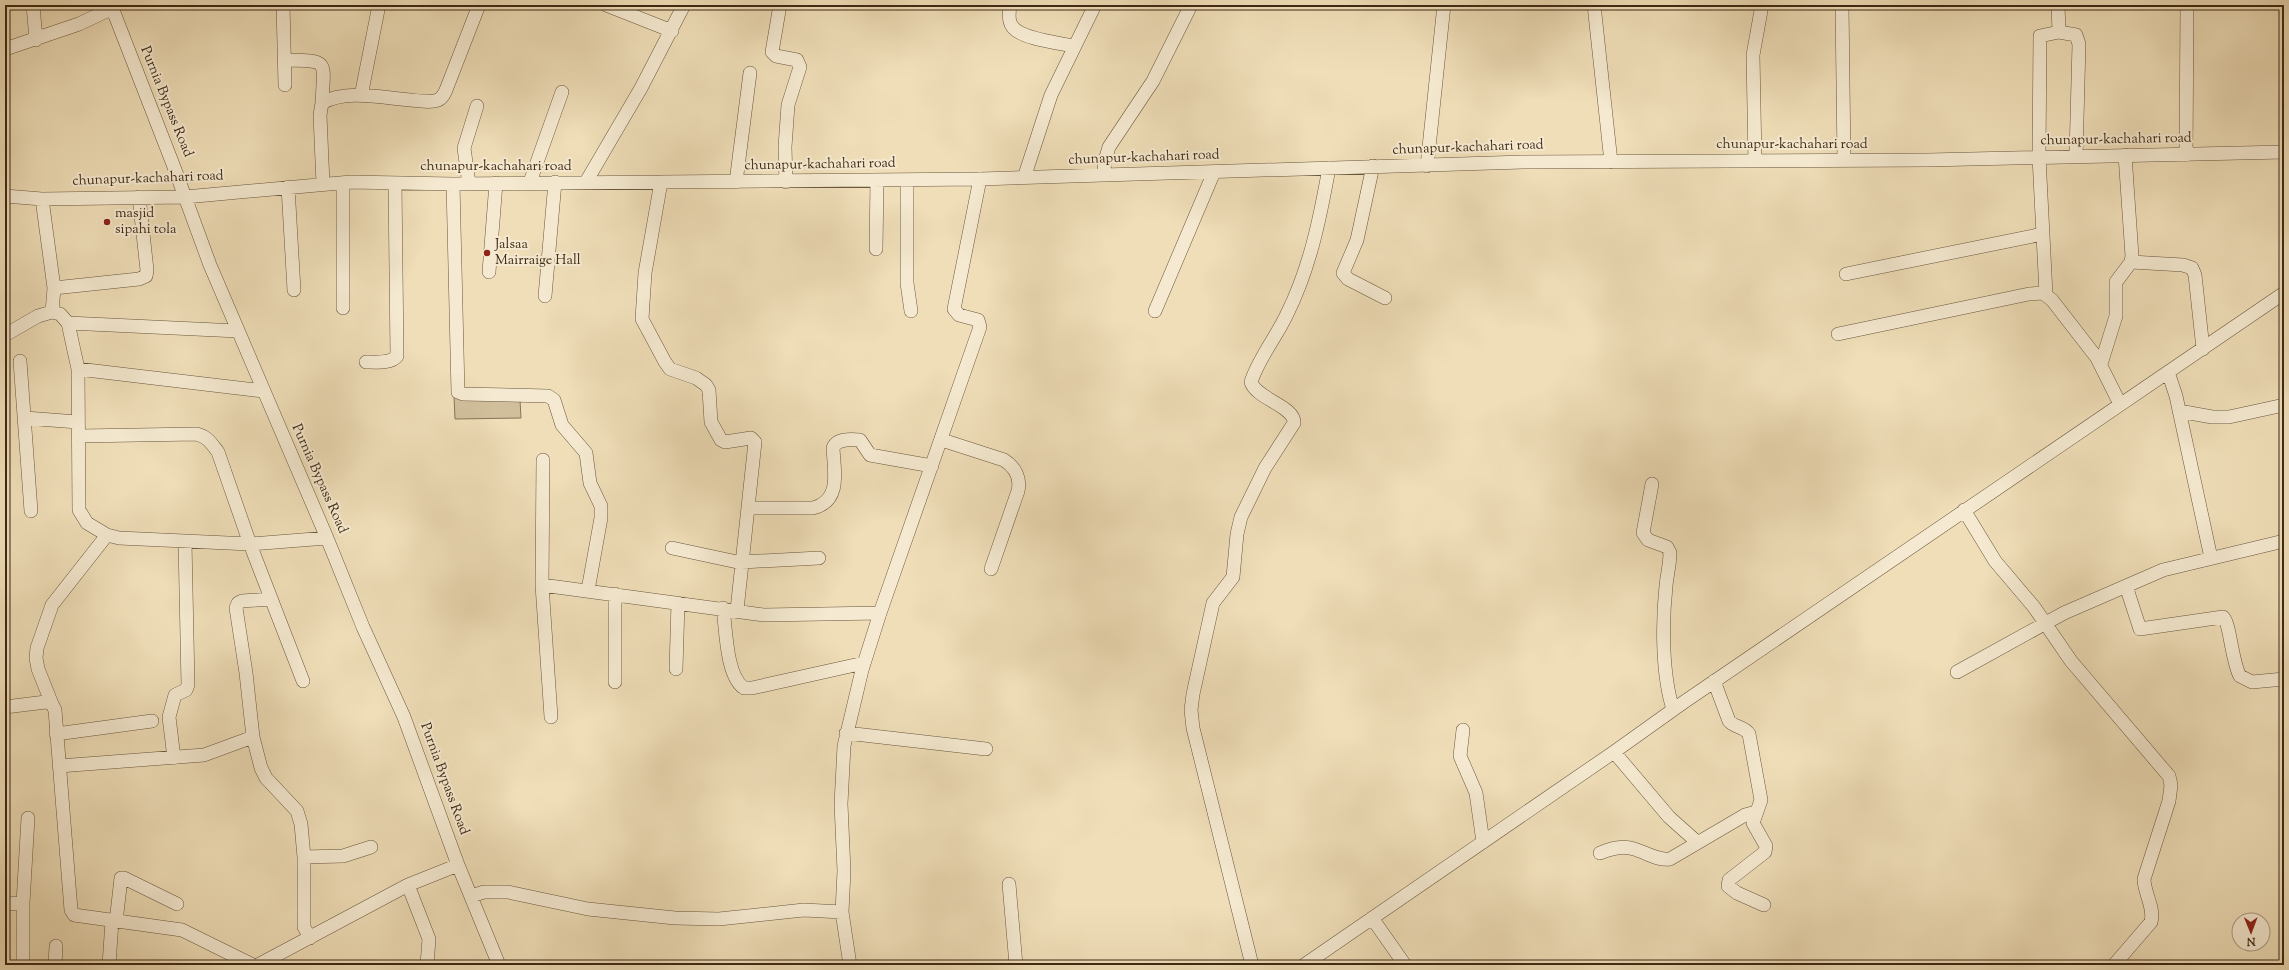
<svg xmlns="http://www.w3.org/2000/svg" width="2289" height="970" font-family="'Sorts Mill Goudy',serif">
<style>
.green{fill:#d1bf9c;stroke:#887458}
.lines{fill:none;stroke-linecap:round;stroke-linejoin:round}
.minor-casing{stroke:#6a563d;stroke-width:14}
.minor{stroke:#f5ead1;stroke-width:13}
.poi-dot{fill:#8f2418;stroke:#f5ead1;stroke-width:1.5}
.labels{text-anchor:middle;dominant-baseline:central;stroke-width:4;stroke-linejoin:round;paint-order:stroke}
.street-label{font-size:14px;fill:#3e2814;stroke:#f5ead1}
.poi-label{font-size:14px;fill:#3e2814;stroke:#f5ead1;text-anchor:start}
</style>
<rect width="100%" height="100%" fill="#efdeb8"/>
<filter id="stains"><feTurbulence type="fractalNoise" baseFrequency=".005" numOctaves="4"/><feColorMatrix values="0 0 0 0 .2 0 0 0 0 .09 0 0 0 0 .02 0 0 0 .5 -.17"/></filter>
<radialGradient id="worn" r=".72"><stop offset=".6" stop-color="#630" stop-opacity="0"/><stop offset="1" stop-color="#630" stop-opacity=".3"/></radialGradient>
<path class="green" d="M 454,396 L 520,400 L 521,418 L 455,419 Z"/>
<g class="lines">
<g class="minor-casing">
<path id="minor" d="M 33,5 L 36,40
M 111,5 L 174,167 L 210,265 L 327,538 L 363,627 L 404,717 L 458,865 L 499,965
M 283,5 L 285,85
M 606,5 L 672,31
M 780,5 L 772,52 L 776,56 L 797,60 L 800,67 L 788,105 L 785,147 L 786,182
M 1010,5 C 1009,12 1008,21 1012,26 C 1020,39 1059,43 1074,46
M 1594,5 L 1611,162
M 1842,5 L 1844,160
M 2058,5 L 2059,32 L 2076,35 L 2079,44 L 2076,156
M 5,49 L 79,24 L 113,8
M 285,60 C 330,61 324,59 322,103
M 361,96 L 379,5
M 2186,155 L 2187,5
M 1755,161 L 1753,55 L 1762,5
M 1373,166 L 1357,240 L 1343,273 L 1348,279 L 1385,298
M 1427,166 L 1444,5
M 1105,175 L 1104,164 L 1109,147 L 1153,81 L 1191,5
M 1024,178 L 1051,95 L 1095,5
M 907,180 L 907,283 L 911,311
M 530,182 L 562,92
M 586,182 L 641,88 L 684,5
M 661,182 L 645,273 L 642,319 L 665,362 L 670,369 L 696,378 L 706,385 L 709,390 L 711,422 L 721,440 L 725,442 L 751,438 L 755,442 L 737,610
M 736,182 L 750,73
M 323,184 L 320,115 L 322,103 C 347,89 383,98 411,100 C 419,101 431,103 438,100 C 443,98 444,94 446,90 L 479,5
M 453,184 L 458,392 L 463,394 L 548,396 L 554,400 L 562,425 L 586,453 L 590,483 L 601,506 L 601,518 L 588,590
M 469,184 L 464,148 L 477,106
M 288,187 L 294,290
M 5,196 L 42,199 L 185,197 L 351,182 L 453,184 L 980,179 L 1523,162 L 1928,160 L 2284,152
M 42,199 L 54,288 L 52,312
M 876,249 L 877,180
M 2131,262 L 2183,265 L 2192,268 L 2195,275 L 2203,349
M 489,272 L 496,183
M 1846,274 L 2043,234
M 54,288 L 139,279 L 146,276 L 147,270 L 139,197
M 2046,294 L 2039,157 L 2040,36 L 2059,32
M 545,296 L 555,182
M 343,308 L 343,183
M 1155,311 L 1214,172
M 68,323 L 238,331
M 1838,334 L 2029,294 L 2043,293 L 2052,300 L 2097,358 L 2120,404
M 5,335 L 38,316 L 52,312 L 60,314 L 68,323 L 78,369 L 79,510 L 87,523 L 107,535 L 119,538 L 250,544 L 327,538
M 20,361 L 31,511
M 366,362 C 375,362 391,364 397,356 L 395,183
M 2101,364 L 2116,316 L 2116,282 L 2131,262 L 2132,256 L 2125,155
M 78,369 L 263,391
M 2168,372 L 2176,396 L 2211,558
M 2179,411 L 2212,417 L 2229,417 L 2284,405
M 25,418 L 78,422
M 80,436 L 196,434 C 207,436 211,443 218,452 L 250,544 L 303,681
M 942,440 L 1004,460 C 1015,467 1021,478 1018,491 L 991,569
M 543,460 L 542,585 L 551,717
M 1652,484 L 1643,533 L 1648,540 L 1667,547 L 1670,553 C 1670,564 1667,575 1666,586 C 1662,623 1662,675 1673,709
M 748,508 L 813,508 C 842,501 834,470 833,448 C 836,439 851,439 860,440 L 870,455 L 932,466
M 1964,510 L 1995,561 L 2034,607 L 2071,661 L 2169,776 L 2171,785 L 2169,801 L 2144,879 C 2144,893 2155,908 2151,922 L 2114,965
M 672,548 L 742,563
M 742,562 L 819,558
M 542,585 L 764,615 L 880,613
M 2126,586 L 2140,629 L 2223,617 C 2230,622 2232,663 2240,676 L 2252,682 L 2284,679
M 271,599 L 242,601 L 238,603 L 236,608 L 246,673 L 253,737 L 261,768 L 266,778 L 297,811 L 301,824 L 304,857 L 304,927 L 310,938
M 723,608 C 726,629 726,676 744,688 L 752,688 L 864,663
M 676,669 L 678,603
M 1957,672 L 2064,613 L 2163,570 L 2284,541
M 1714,681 L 1729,721 C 1735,728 1744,726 1749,734 L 1761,800 L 1753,823 L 1766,846 L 1765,852 L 1729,880 L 1728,886 L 1737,893 L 1764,905
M 615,682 L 615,594
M 52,704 L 38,669 L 36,658 L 37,648 L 52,605 L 107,535
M 5,707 L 46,702 L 52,704 L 55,710 L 71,910 L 74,915 L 182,930 L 253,965
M 1463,730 L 1460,756 L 1476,793 L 1483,842
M 846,733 L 986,749
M 56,734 L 152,721
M 1614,752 L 1669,817 L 1697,842
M 174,758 L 169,717 L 175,695 L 186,690 L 188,685 L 185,542
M 59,766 L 204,755 L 253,737
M 1600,853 C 1610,849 1622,845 1634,849 C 1645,852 1658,861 1670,859 L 1745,815 L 1756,812
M 304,857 L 343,856 L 371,847
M 1009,884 L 1016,965
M 408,885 L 429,939 L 427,965
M 471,896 L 484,892 L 508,892 L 588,909 L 675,918 L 719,919 L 804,910 L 842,912
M 5,904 L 23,903
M 1372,918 L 1405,965
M 116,922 L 121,878 L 124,878 L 177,904
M 23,965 L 23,903 L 28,818
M 55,965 L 56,946
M 109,965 L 112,921
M 258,965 L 408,885 L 458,865
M 850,965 L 842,912 L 844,871 L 841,804 L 844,746 L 862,670 L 880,613 L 980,327 L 978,320 L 959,315 L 954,309 L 980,179
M 1252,965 L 1193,728 L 1191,710 L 1193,694 L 1213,603 L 1233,577 L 1237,534 L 1241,517 L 1265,468 L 1294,423 C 1295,406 1256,399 1251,382 C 1258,359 1277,336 1287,314 C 1310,268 1320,218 1329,168
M 1304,965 L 1614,752 L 1684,702 L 2284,293"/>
</g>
<use href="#minor" class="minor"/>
</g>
<g class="poi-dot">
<circle cx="107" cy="222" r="4"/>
<circle cx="487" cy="253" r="4"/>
</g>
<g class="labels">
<g class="street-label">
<text transform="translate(166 102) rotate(68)">Purnia Bypass Road</text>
<text transform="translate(2116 140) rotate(-1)">chunapur-kachahari road</text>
<text x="1792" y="145">chunapur-kachahari road</text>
<text transform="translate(1468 148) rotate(-2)">chunapur-kachahari road</text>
<text transform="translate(1144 158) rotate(-2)">chunapur-kachahari road</text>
<text transform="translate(820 165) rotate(-1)">chunapur-kachahari road</text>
<text x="496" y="167">chunapur-kachahari road</text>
<text transform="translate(148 179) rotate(-2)">chunapur-kachahari road</text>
<text transform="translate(319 479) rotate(66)">Purnia Bypass Road</text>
<text transform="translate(444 779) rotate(70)">Purnia Bypass Road</text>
</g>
<g class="poi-label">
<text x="115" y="214">masjid<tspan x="115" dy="16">sipahi tola</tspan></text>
<text x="495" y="245">Jalsaa<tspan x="495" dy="16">Mairraige Hall</tspan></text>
</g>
</g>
<rect width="2289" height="970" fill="none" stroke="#efdeb8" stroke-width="20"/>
<rect x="6" y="6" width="2277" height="958" fill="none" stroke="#3e2814" stroke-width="2"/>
<rect x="10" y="10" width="2269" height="950" fill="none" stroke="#3e2814"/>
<g transform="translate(2251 932) rotate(179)"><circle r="19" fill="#f5ead1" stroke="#ac9c85"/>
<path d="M0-3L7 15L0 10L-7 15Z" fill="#8f2418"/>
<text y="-6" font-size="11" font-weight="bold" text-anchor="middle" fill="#3e2814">N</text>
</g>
<rect width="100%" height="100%" filter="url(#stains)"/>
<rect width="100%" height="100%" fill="url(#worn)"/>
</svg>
